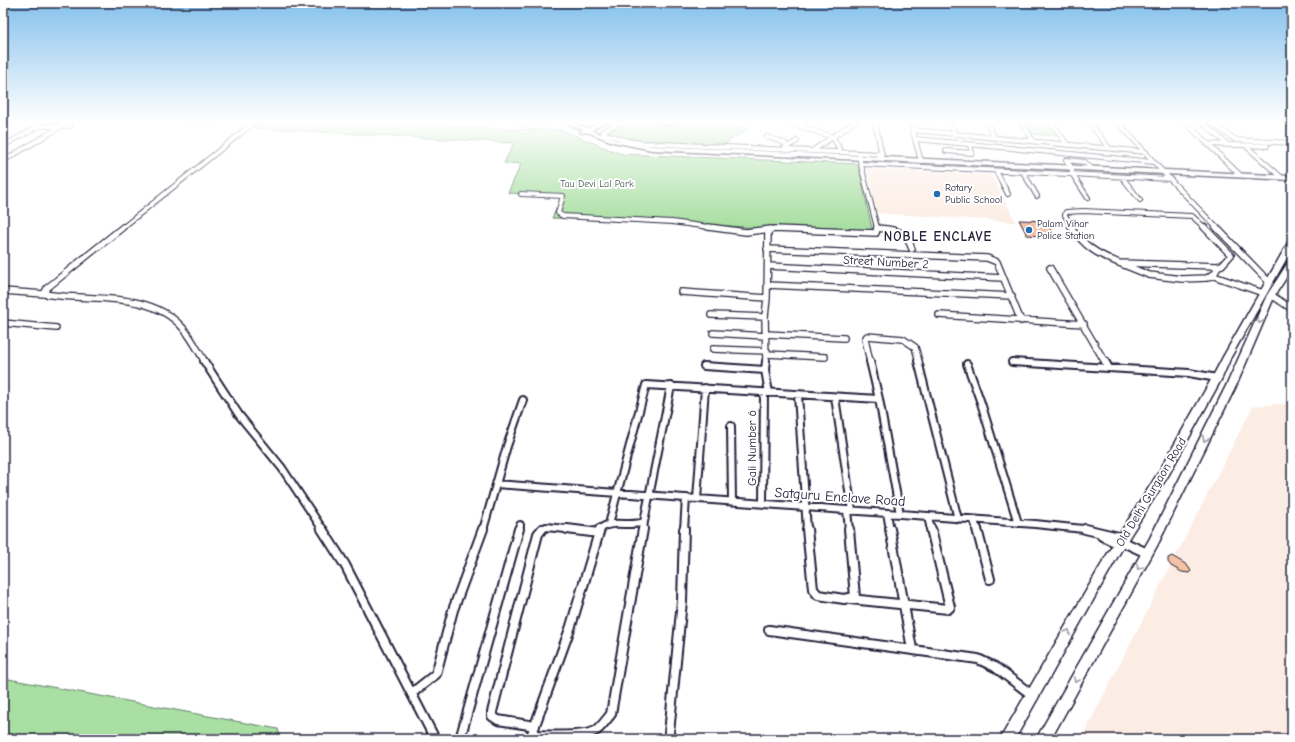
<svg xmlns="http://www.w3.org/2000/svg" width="1295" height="742" font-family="'Comic Neue',sans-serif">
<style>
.built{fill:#fcede4}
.green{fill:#a9dfa2;stroke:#66806e}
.building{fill:#f5c2a6;stroke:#22223b}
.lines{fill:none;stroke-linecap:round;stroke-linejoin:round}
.minor-far3-casing{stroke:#22223b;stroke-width:6}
.minor-far2-casing{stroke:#22223b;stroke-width:8}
.minor-far1-casing{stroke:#22223b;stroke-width:10}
.minor-casing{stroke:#22223b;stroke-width:12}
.tertiary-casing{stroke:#22223b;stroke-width:3}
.secondary-casing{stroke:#22223b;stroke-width:3}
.minor-far3{stroke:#fff;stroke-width:4}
.minor-far2{stroke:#fff;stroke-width:5.5}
.minor-far1{stroke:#fff;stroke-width:6}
.minor{stroke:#fff;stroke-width:8}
.tertiary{fill:#fff;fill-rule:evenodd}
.secondary{fill:#fff;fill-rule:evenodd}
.oneway{stroke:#9c9ca7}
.poi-dot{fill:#1f6fb2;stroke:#fff;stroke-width:1.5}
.labels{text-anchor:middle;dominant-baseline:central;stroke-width:4;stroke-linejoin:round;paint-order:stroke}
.far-park-label{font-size:10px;fill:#4a5b5a;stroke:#fff}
.far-poi-label{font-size:10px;fill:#22223b;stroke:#fff;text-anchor:start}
.street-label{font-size:12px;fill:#22223b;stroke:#fff}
.far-district-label{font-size:13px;font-weight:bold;letter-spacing:1px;fill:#22223b;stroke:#fff}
.near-street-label{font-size:14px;fill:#22223b;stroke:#fff}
</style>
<rect width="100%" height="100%" fill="#fff"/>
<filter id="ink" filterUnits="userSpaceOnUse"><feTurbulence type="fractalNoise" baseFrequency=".025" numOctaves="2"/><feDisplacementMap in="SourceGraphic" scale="8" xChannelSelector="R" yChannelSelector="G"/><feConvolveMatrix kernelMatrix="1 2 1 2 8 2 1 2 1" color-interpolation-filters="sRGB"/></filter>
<g filter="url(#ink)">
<path class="built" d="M 134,121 L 220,121 L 214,126 Z
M 867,169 L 991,175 L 1016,222 L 877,213 Z
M 1292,403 L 1292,739 L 1081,739 L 1253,406 Z"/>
<path class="green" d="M 261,121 L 442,121 L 440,125 L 501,129 L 561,130 L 621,154 L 858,164 L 873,233 L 552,218 L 562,196 L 508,193 L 521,164 L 504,163 L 514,143 L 253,128 Z
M 629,121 L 655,121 L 667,126 L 677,121 L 723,121 L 748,129 L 718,148 L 628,141 L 600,135 Z
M 1025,121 L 1048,121 L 1058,136 L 1033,134 Z
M 3,678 L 278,729 L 281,739 L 3,739 Z"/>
<path class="building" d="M 1019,220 L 1046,221 L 1055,237 L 1027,235 Z
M 1172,556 L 1187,565 L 1191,571 L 1189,573 L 1182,572 L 1171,566 L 1168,562 L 1168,558 Z"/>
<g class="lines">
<g class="minor-far3-casing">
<path id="minor-far3" d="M 518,121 L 524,124
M 624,121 L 603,131 L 603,133 L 628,141 L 642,143 L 812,151 L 856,121
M 660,121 L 668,123 L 673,121
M 783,121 L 833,137 L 841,152
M 875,121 L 882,156
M 910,121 L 921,161
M 949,121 L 955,134
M 986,121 L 994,137
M 1021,121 L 1033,141
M 1050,121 L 1067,144
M 1088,121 L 1109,148
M 1117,121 L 1163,172 L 1217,228
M 1184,121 L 1240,175
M 1201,121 L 1228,145
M 1209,121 L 1236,140 L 1292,143
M 799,126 L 808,121
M 913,130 L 1146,152
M 767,137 L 785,143 L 787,150
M 916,139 L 1154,162
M 1207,144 L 1267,146
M 3,146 L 39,126 L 70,126
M 1246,146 L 1281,177
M 785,148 L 797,141
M 812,151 L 882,154
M 946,151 L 972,153 L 970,145
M 859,157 L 877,228
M 3,161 L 62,126
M 861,164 L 1171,179
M 996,171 L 1008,194
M 1023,172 L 1037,196
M 1122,177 L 1140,200
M 521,194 L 563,196 L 558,213 L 563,216 L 672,222 L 716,228
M 1088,198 L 1073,175 L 1071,167 L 1066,160 L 1085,162 L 1091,168
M 122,228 L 256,121
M 1072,228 L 1065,215 L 1066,212 L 1083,211 L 1192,216 L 1205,228"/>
</g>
<g class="minor-far2-casing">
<path id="minor-far2" d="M 123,227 L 47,288 L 44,294 C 89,302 149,289 183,328 C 192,338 198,351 205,362
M 708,227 L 746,232 L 771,229
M 1071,227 C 1085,247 1097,254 1119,263
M 1204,227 L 1231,255 L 1222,265 L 1218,266
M 1216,227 L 1270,283
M 877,228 C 895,230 905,229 912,249
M 767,249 L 987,258 L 997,262 L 1021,321
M 1119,263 L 1149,275 L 1182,279 L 1207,278 L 1215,273 L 1218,266
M 1119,263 L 1218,266
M 768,266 L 1003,278
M 1050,268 L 1105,362
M 1211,275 L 1263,293
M 767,285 L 1012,296
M 3,291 L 44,294
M 681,292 L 767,298
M 1271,295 L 1292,309
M 711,315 L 765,317
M 939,315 L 1084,324
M 3,323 L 56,328
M 713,333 L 766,336
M 766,334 L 844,338
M 713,349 L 767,351
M 767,354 L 825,357
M 766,362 L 765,317 L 767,298 L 768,231 L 774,229 L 876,233 L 877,227
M 870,362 L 865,339 L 867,336 L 903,339 L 915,347 L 919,362"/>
</g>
<g class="minor-far1-casing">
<path id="minor-far1" d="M 204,361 L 239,415 L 282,468 L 323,530
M 766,361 L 765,370 L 769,393
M 870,361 L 879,399 L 900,514
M 918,361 L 958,519
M 1105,361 L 1109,368
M 1012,362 L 1189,373 L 1217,378
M 967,364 L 981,403 L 1018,523
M 704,366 L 765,370
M 798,395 L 807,530
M 835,397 L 852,511
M 731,426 L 732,501
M 496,484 L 1035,524 L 1093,530
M 697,499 L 705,388
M 763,504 L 764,393
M 847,510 L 849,530
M 887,513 L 890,530
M 928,517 L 931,530
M 974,520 L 977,530
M 609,524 L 646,385 L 879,399
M 483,530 L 507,446 L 523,400
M 518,530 L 520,525
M 541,530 L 546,527 L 576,530
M 599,530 C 611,518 629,528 644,522 L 671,386
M 643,530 L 644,522
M 684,530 L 686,498"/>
</g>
<g class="minor-casing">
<path id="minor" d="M 322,529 L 345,565 L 435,739
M 567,529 L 599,533
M 807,529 L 813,589 L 818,595 L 844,599 L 855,597 L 849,529
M 890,529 L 912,649
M 977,529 L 990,579
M 1085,529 L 1123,538
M 1102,536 L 1119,544
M 1121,541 L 1147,553
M 850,599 L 948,609 L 950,607 L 931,529
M 769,630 L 978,659 L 995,667 L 1032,695
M 412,693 L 436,674 L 453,610 L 483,529
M 535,726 L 498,720 L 492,716 L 492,712 L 538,534 L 542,529
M 669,733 L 682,601 L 684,529
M 532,735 C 546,735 586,738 597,730 C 602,726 607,719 611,714 L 643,529
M 460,739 L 519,529
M 530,739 L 571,626 L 600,529"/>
</g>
<g class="tertiary-casing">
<path id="tertiary" d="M 561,121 L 567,121 L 587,128 L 602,121 L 608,121 L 591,130 L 616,140 L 652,146 L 1292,176 L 1292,180 L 652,150 L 613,142 L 587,132 L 581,133 L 580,132 L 583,130 Z"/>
</g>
<g class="secondary-casing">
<path id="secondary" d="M 1289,241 L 1292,241 L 1292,249 L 1231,357 L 1222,378 L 1168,476 L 1123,547 L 1015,739 L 1000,739 L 1115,541 L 1160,470 L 1212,378 L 1223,357 Z
M 1289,261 L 1292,261 L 1292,269 L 1275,295 L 1237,384 L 1158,544 L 1051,739 L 1036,739 L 1150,538 L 1227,384 L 1267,295 Z"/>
</g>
<use href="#minor-far3" class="minor-far3"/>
<use href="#minor-far2" class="minor-far2"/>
<use href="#minor-far1" class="minor-far1"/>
<use href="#minor" class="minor"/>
<use href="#tertiary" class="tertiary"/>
<use href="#secondary" class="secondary"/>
</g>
<defs><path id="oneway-chevron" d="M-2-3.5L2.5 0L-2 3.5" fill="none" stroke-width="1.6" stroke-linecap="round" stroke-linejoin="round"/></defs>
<g class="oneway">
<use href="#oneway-chevron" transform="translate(1260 321) rotate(114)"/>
<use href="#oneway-chevron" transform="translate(1205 439) rotate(117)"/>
<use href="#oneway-chevron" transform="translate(1139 567) rotate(119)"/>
<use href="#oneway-chevron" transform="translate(1068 632) rotate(-60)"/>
<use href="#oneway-chevron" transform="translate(1076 680) rotate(119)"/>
</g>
</g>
<linearGradient id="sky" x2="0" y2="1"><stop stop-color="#85c1ec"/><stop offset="0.54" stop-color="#fff"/><stop offset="1" stop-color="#fff" stop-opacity="0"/></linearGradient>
<rect width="1295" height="225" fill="url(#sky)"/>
<g class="poi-dot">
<circle cx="937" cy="194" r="4"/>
<circle cx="1029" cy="230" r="4"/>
</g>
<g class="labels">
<g class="far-park-label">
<text x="597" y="184">Tau Devi Lal Park</text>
</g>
<g class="far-poi-label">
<text x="945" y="188">Rotary<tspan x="945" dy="12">Public School</tspan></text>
<text x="1037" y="224">Palam Vihar<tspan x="1037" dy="12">Police Station</tspan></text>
</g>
<g class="street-label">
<text transform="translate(886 262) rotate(3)">Street Number 2</text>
<text transform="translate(752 448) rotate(-90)">Gali Number 6</text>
<text transform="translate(1151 492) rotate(-59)">Old Delhi Gurgaon Road</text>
</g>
<g class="far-district-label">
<text x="938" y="236">NOBLE ENCLAVE</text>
</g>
<g class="near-street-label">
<text transform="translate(840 497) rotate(4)">Satguru Enclave Road</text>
</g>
</g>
<rect width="1295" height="742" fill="none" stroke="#fff" stroke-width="16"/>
<rect x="8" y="8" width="1279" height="726" fill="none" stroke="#22223b" stroke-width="1.5" filter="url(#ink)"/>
</svg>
